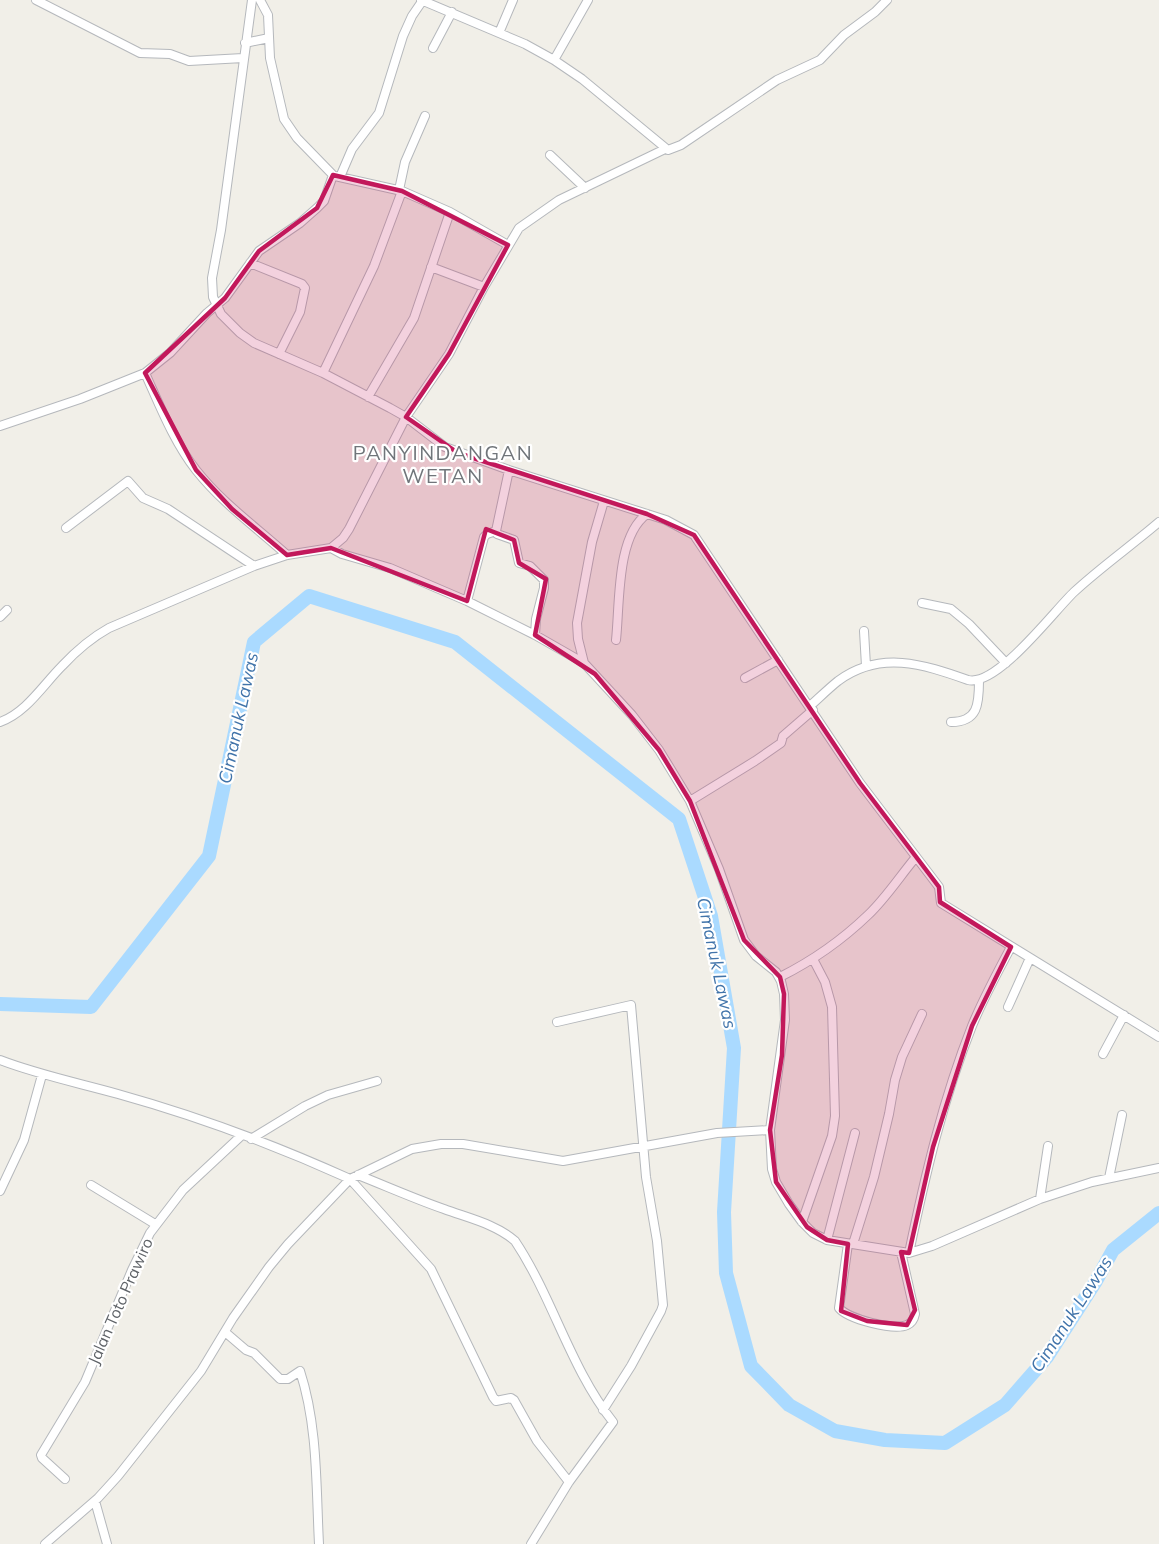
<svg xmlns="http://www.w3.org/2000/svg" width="1159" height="1544" font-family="Mulish,sans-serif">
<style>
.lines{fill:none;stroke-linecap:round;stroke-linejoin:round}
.river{stroke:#aadaff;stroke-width:14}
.minor-casing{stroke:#b5b8bc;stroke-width:10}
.minor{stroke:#fff;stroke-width:8}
.marked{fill:#c2185b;fill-opacity:0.2;stroke:#c2185b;stroke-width:4.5;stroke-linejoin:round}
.labels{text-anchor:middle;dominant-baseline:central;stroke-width:4.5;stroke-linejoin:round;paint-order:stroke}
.street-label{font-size:16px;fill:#5f6368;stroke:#fff}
.water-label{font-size:18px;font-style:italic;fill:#4174aa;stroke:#fff}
.quarter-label{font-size:20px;letter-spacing:1.5px;fill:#70757a;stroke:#fff}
</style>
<rect width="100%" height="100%" fill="#f1efe8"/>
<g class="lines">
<path class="river" d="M 0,1004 L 91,1007 L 209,856 L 254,642 L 309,596 L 455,642 L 679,819 L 711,916 L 734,1048 L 724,1212 L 726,1273 L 751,1366 L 789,1405 L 835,1431 L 885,1440 L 945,1443 L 1005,1405 L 1047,1357 L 1096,1281 L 1113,1250 L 1159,1213"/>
<g class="minor-casing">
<path id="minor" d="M 36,0 L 140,53 L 170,54 L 189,61 L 243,58
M 252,0 L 221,230 L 212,278 L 213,297 L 221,314 L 240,333 L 254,343 L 323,373 L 390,408 L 406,417 L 445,447 L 509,470 L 666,520 L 694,535 L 860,783 L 939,887 L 941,903 L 1159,1037
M 421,0 L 525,44 L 554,60 L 582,79 L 668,150 L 681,145 L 777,80 L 820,60 L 844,35 L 875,12 L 887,0
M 499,33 L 513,0
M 245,43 L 269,38
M 433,48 L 452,12
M 554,60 L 588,0
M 550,155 L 585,188
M 335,176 L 402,191 L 450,212 L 508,245
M 340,177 L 352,149 L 379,113 L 403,36 L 412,16 L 423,0
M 399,190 L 405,162 L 425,116
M 250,263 L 302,284 L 305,288 L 300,312 L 279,354
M 431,267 L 484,287
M 145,373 C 160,406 174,442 196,470 C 222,503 256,527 287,555
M 323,373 L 374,266 L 402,191
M 368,397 L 414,318 L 450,212
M 0,426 L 80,399 L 145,373 L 170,353 L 207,313 L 225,298 L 259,251 L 300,223 L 317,208 L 324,201 L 333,175 L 297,138 L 284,119 L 270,58 L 268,15 L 260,0
M 509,470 L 496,531 L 497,534 L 514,540 L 519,563 L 530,566 L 544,580 L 544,588 L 536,619 L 535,635
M 66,528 L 128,481 L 143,498 L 168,509 L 254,566
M 331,548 L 342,554 L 390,568 L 467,601 L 535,635 L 584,663 L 632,715 L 659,750 L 690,801 L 719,869 L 744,940 L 756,956 L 776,972 L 781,981 L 784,994 L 785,1020 L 770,1130 L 772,1169 L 776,1182 L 789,1204 L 802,1222 L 813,1233 L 827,1240 L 909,1253 L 932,1246 L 1040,1199 L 1092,1182 L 1159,1168
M 467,601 L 484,537 L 487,534 L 496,531
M 922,603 L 951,609 L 969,624 L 1006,663
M 0,617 L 7,610
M 864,631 L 866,666
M 616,640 C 620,604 616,536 647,514
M 584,663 L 578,639 L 577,623 L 592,542 L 604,501
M 745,678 L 778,660
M 810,706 C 819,698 828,689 838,681 C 880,650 923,664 968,680 C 997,687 1053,612 1074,592 C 1101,567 1131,546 1159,522
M 0,722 C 26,713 43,685 62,666 C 76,651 91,638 109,628 L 254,566 L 287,555 L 331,548 L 343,538 L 349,529 L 406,417 L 449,354 L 484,287 L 519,228 L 559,200 L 665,149
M 951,722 C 978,722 979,704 979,681
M 690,801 L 755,761 L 781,743 L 783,736 L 813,710
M 780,977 C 812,961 842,940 868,915 C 886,898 900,876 916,857
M 1008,1007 L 1030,958
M 557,1022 L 631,1005 L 646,1177 L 657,1241 L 663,1305 L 661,1311 L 631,1366 L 603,1410
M 1103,1054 L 1124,1015
M 0,1060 C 39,1075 79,1083 118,1094 C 197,1116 275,1145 350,1179 L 412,1149 L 441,1144 L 463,1144 L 563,1161 L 717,1133 L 770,1130
M 251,1139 L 305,1106 L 328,1095 L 377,1081
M 358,1175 C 386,1186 415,1199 444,1209 C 468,1218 496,1224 515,1241 C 553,1298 570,1368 613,1422 L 569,1482 L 531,1544
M 1109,1178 L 1122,1115
M 91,1185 L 155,1224
M 0,1191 L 24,1140 L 42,1075
M 1040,1199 L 1048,1146
M 802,1222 L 832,1136 L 835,1116 L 832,1007 L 825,982 L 813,959
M 827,1240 L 855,1133
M 848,1244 L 839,1308 C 848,1319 894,1331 907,1325 C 912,1323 914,1319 915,1314 L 901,1252
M 853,1244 L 874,1177 L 889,1114 L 895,1080 L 902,1057 L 922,1014
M 909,1253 C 925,1176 943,1099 972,1026 C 983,999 997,973 1011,947
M 225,1332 L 246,1350 L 254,1353 L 280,1379 L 288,1379 L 300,1371 C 318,1426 316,1487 319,1544
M 65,1479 L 42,1458 L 41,1455 L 85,1382 L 132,1270 L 150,1233 L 183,1190 L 242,1135
M 95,1501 L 107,1544
M 45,1544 L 98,1498 L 118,1476 L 201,1371 L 233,1318 L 269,1267 L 288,1244 L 350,1179 L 431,1269 L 493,1397 L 496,1401 L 511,1398 L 514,1400 L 537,1441 L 569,1482"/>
</g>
<use href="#minor" class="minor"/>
</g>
<path class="marked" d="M 333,175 L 402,191 L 508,245 L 449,354 L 406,417 L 458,453 L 647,514 L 694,535 L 860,783 L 939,887 L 940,902 L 1011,947 L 972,1026 L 933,1147 L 909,1253 L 901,1252 L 915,1310 L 907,1325 L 867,1321 L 841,1311 L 848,1244 L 827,1240 L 807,1227 L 776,1182 L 770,1130 L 782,1055 L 784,994 L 780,977 L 744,940 L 690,801 L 659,750 L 595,674 L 535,635 L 546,579 L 519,563 L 514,540 L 486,529 L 467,601 L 331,548 L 287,555 L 232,509 L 196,470 L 145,373 L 225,298 L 259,251 L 317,208 Z"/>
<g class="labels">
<g class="street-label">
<text transform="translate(120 1301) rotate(-66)">Jalan Toto Prawiro</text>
</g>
<g class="water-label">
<text transform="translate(238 718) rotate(-78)">Cimanuk Lawas</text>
<text transform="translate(717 963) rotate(78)">Cimanuk Lawas</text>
<text transform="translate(1071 1314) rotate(-57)">Cimanuk Lawas</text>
</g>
<g class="quarter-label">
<text x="443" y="452">PANYINDANGAN<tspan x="443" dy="23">WETAN</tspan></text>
</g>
</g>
</svg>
